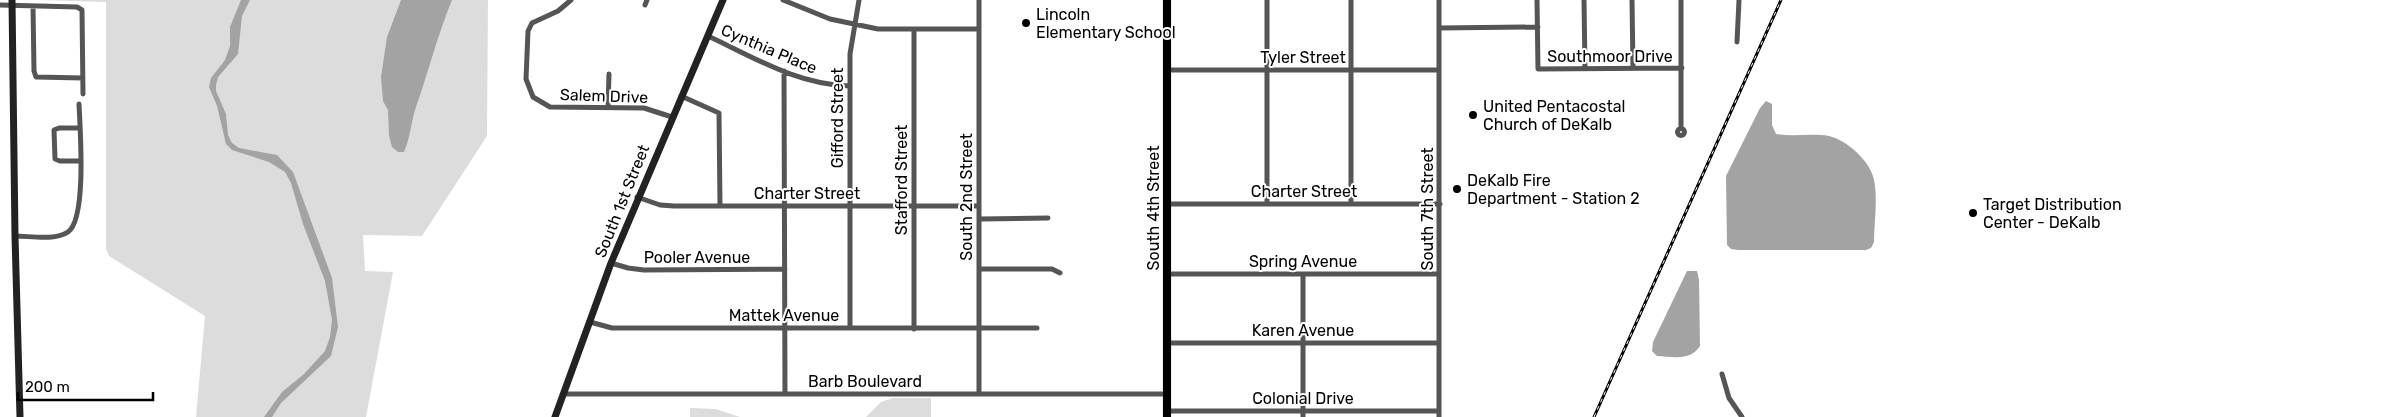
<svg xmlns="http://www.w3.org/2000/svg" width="2402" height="417" font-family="Rubik,sans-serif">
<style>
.green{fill:#dcdcdc}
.water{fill:#a3a3a3}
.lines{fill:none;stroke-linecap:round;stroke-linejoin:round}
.primary-casing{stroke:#dbdbdb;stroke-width:9}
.street{stroke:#555;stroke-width:5}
.secondary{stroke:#222;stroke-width:7}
.primary{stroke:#000;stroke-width:8}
.rail-casing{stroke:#000;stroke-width:3}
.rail{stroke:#fff;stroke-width:1;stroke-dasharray:4;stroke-linecap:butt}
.poi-dot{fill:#000;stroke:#fff;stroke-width:2}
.labels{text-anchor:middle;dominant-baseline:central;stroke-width:4;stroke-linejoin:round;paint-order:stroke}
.poi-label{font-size:16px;fill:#000;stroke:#fff;text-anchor:start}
.street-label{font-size:16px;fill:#000;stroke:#fff}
</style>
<rect width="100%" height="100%" fill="#fff"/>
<path class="green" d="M 38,0 L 488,0 L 487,136 L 422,236 L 363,235 L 365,271 L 393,272 L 366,417 L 196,417 L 205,316 L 109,256 L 106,249 L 106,2 Z
M 893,398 L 931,398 L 931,417 L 866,417 L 881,402 Z
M 690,408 L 716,409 L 740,417 L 690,417 Z"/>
<path class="water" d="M 241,0 L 250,0 L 242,16 L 238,54 L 218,77 L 216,85 L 216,91 L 226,114 L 228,135 L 232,143 L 239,148 L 277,155 L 293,172 L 332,278 L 338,327 L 331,356 L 281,403 L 272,417 L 264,417 L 282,392 L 304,374 L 325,351 L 330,337 L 332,320 L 325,281 L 303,224 L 291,183 L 285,172 L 269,162 L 232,150 L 226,144 L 217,106 L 209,87 L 211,78 L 225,60 L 230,46 L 230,27 Z
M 401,0 L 452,0 C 438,34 429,69 417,104 C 411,120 411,136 404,152 L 398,152 L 392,147 L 389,136 L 388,110 L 383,101 L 381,77 L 387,37 Z
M 1766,101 L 1772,104 L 1772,125 L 1776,134 C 1793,137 1812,133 1829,136 C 1847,140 1871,162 1874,180 C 1878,200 1874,222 1874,242 L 1871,248 L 1866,250 L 1738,250 L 1731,249 L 1727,245 L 1726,176 L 1760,108 Z
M 1687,271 L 1697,271 L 1699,280 L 1700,346 C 1691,361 1673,357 1657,356 L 1652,351 L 1653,342 Z"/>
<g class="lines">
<g class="primary-casing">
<path id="primary" d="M 1167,417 L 1167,0"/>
</g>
<path class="street" d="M 571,0 L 558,11 L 532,23 L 528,31 L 526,79 L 533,97 L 550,107 L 644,108 L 672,117
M 783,0 L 830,19 L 878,29 L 979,29
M 979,0 L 979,394
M 1267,0 L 1267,204
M 1351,0 L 1351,203
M 1439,0 L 1439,417
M 1537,0 L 1538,69 L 1682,68
M 1584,0 L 1585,69
M 1632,0 L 1633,68
M 1681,0 L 1681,128
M 0,5 L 77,7 L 82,10 L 83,94
M 645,5 L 647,0
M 33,6 L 34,71 L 36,77 L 83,78
M 1439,28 L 1538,27
M 914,30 L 914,329
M 708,36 C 755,58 796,84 849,86
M 1737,42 L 1739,0
M 1167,70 L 1439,70
M 784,71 L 785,394
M 681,96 L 719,113 L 720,206
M 608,108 L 609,74
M 80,128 L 59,128 L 54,130 L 55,159 L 60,161 L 81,161
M1677.5 132a3.5 3.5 0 1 1 7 0a3.5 3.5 0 1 1-7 0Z
M 637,197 L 660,205 L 674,206 L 978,206
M 1168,204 L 1440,204
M 979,219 L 1048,218
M 15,236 C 30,236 55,241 68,232 C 87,219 80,128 79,104
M 611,263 L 628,268 L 644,270 L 785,269
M 979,269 L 1052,269 L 1060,273
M 1167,274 L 1439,274
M 590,322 L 612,328 L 1037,328
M 850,328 L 850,54 L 859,0
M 1167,343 L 1439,343
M 1722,374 L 1729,398 L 1742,417
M 563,394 L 1167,394
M 1167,411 L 1439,411
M 1303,417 L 1303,274"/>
<path class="secondary" d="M 12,0 L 15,236 L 20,417
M 555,417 L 611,263 L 723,0"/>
<use href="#primary" class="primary"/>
<g class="rail-casing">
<path id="rail" d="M 1594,417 L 1781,0"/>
</g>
<use href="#rail" class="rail"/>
</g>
<g class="poi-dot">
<circle cx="1026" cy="23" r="5"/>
<circle cx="1473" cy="115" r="5"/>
<circle cx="1457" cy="189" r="5"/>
<circle cx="1973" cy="213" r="5"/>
</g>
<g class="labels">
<g class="poi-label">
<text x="1036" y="14">Lincoln<tspan x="1036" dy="18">Elementary School</tspan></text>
<text x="1483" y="106">United Pentacostal<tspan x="1483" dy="18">Church of DeKalb</tspan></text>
<text x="1467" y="180">DeKalb Fire<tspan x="1467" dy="18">Department - Station 2</tspan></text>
<text x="1983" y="204">Target Distribution<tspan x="1983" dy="18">Center - DeKalb</tspan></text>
</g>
<g class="street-label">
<text transform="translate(769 49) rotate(23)">Cynthia Place</text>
<text x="1610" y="56">Southmoor Drive</text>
<text x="1303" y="57">Tyler Street</text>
<text transform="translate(604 96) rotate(2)">Salem Drive</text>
<text transform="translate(837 118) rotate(-90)">Gifford Street</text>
<text transform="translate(901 180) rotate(-90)">Stafford Street</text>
<text x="1304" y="191">Charter Street</text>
<text x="807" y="193">Charter Street</text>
<text transform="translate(966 197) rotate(-90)">South 2nd Street</text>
<text transform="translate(622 201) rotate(-68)">South 1st Street</text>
<text transform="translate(1153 208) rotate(-90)">South 4th Street</text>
<text transform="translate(1427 209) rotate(-90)">South 7th Street</text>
<text x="697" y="257">Pooler Avenue</text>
<text x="1303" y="261">Spring Avenue</text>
<text x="784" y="315">Mattek Avenue</text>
<text x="1303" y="330">Karen Avenue</text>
<text x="865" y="381">Barb Boulevard</text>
<text x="1303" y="398">Colonial Drive</text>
</g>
</g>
<path d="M18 392v8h135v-8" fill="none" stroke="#000000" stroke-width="2.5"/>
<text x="25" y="392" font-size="15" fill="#000000" stroke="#ffffff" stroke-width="4" paint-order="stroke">200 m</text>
</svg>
